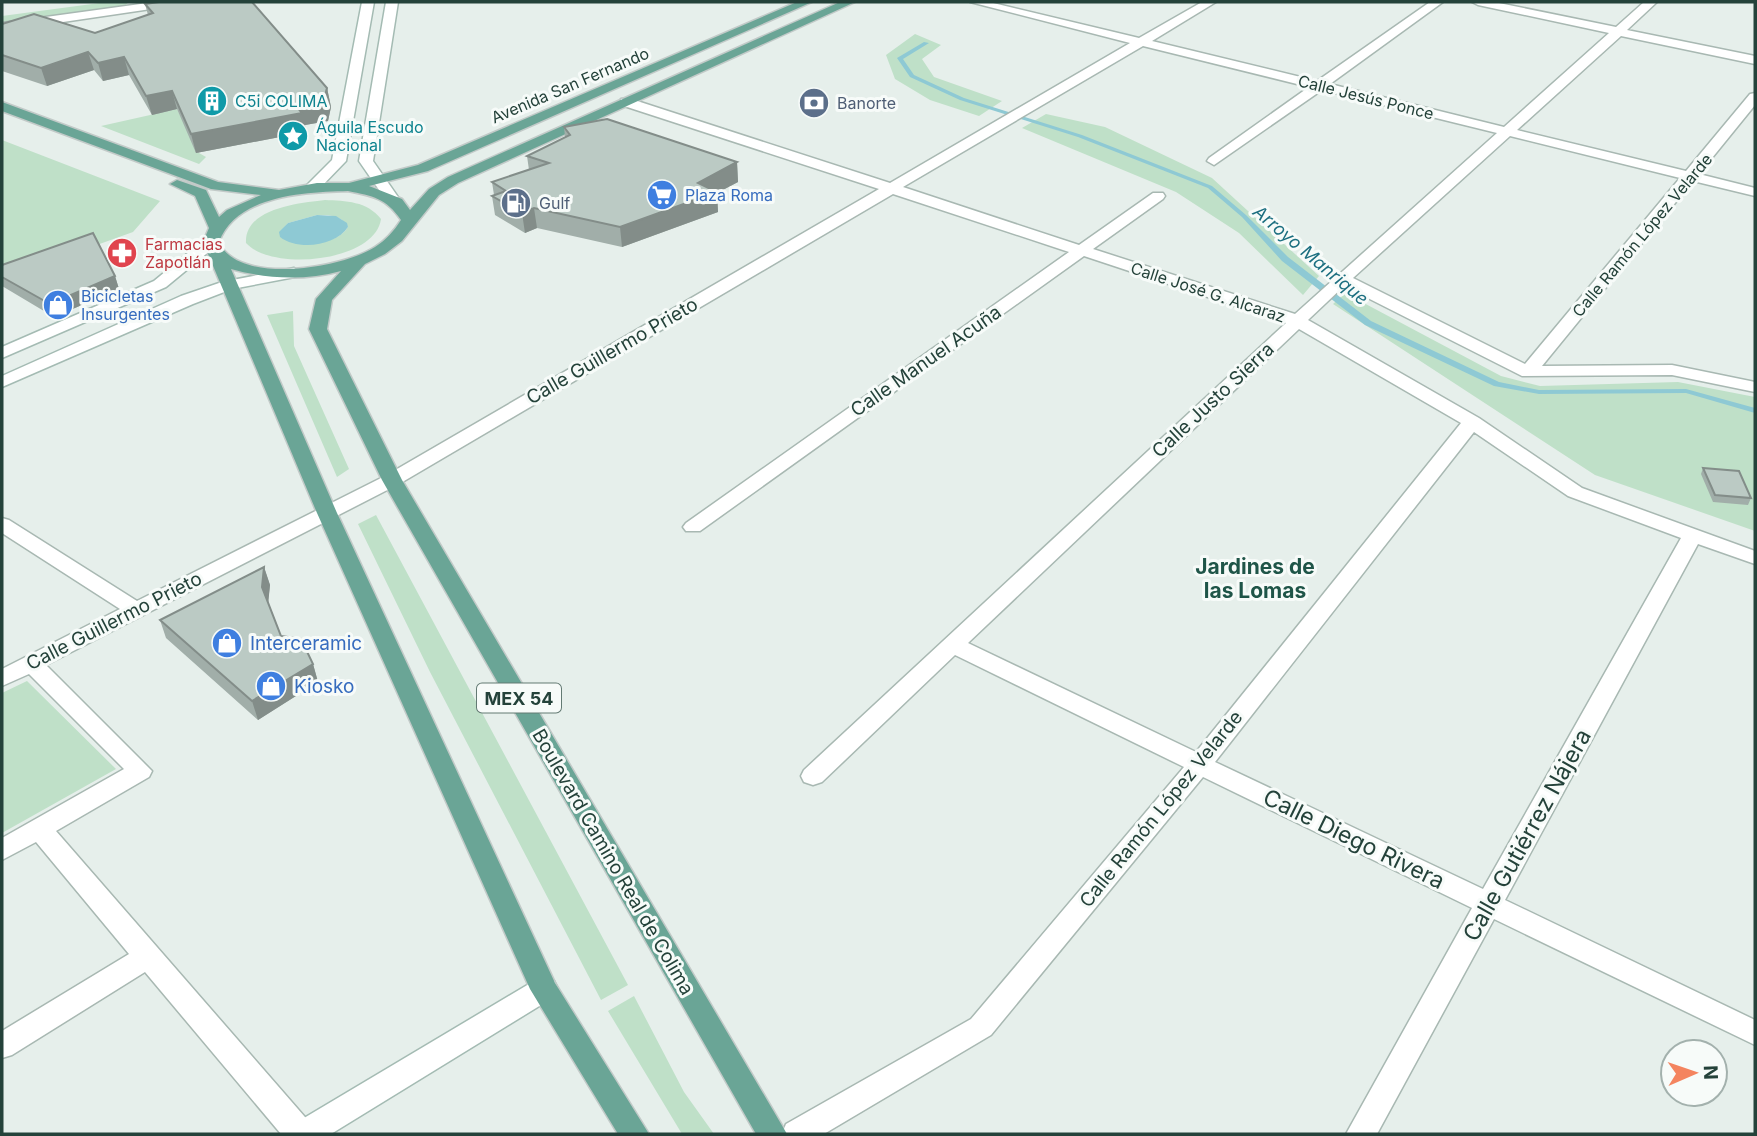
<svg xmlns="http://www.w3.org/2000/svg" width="1757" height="1136" font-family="Inter,sans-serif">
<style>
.green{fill:#bfe0c8;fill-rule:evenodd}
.water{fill:#8ec9d4}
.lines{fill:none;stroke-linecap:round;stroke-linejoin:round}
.stream{fill:#8ec9d4;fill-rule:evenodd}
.street-casing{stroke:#a8b8b2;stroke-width:3}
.secondary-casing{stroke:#a4bbb3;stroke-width:3}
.primary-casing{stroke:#c2cac8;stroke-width:3}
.street{fill:#fff;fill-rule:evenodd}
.secondary{fill:#fff;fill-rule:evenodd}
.primary{fill:#6aa596;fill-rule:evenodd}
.wall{fill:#a1aea9}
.shaded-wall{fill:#838d89}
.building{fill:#bbcac4;stroke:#838d89;stroke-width:2}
.labels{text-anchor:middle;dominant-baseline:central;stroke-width:6;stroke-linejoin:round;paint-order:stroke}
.far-street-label{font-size:16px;fill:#24423a;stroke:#f7fbf9}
.far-culture-label{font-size:16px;fill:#0d838f;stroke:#f7fbf9;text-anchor:start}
.far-service-label{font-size:16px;fill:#4e5e75;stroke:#f7fbf9;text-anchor:start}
.far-shop-label{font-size:16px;fill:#366cbe;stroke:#f7fbf9;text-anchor:start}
.far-health-label{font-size:16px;fill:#be3a42;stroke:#f7fbf9;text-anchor:start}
.far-water-label{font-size:18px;font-style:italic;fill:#1c6f80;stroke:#f7fbf9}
.shield{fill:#f7fbf9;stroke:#637a73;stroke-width:2}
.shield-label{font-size:18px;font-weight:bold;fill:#24423a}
.street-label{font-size:19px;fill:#24423a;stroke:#f7fbf9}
.shop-label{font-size:19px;fill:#366cbe;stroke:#f7fbf9;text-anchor:start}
.neighbourhood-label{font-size:21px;font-weight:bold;fill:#1f5548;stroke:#f7fbf9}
.near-street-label{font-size:23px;fill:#24423a;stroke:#f7fbf9}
</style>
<rect width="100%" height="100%" fill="#e6efeb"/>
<path class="green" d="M 107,2 L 129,2 L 123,7 L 2,24 L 2,16 Z
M 915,34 L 941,45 L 922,59 L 934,77 L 1002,101 L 979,116 L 930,100 L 895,79 L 886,55 Z
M 177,109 L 199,153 L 206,157 L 199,164 L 101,126 Z
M 1046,114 L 1105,127 L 1212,178 L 1319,276 L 1303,295 L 1239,233 L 1176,192 L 1022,128 Z
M 2,140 L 160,201 L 133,232 L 2,279 Z
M 325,200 C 346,201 367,201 381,219 C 375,262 272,272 246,243 C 244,208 300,203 325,200 ZM 317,215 C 331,215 341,215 348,227 C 334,249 302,239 280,237 L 280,232 L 288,223 Z
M 1345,293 L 1501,376 L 1540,386 L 1678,382 L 1755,397 L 1755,531 L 1595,475 L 1333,304 Z
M 293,311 L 294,346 L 349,469 L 337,477 L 267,315 Z
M 376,515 L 628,985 L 601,1000 L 430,672 L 358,524 Z
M 27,681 L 116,769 L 2,833 L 2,693 Z
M 634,996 L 684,1092 L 714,1134 L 682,1134 L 608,1011 Z"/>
<path class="water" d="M 317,215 L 336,216 L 347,223 L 348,227 C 336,246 298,251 280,237 L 279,232 L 288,223 Z"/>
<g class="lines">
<path class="stream" d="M 924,42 L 929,43 L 903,59 L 914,75 L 964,98 L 1082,135 L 1212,186 L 1246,215 L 1288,257 L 1371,321 L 1499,382 L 1539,390 L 1686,389 L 1755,408 L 1755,413 L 1686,393 L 1539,394 L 1494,386 L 1365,325 L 1282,261 L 1242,217 L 1208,188 L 1078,137 L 960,100 L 910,77 L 897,58 Z"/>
<g class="street-casing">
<path id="street" d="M 155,2 L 184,2 L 178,5 L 2,31 L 2,23 Z
M 970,2 L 989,2 L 1139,38 L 1202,2 L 1216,2 L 1152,41 L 1317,81 L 1430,2 L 1443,2 L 1330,84 L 1504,127 L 1609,33 L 1478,5 L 1472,2 L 1494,2 L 1616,27 L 1644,2 L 1657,2 L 1627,30 L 1755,56 L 1755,64 L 1621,36 L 1517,130 L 1686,171 L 1750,94 L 1755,93 L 1755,105 L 1699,174 L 1755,188 L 1755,196 L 1693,181 L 1542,366 L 1672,365 L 1755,382 L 1755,392 L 1672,375 L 1522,376 L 1344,286 L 1308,320 L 1479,418 L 1582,488 L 1755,551 L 1755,564 L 1698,544 L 1505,900 L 1755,1020 L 1755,1045 L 1494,919 L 1377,1134 L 1346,1134 L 1472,908 L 1203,777 L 991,1035 L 824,1134 L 782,1134 L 786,1124 L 971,1019 L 1184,767 L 955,655 L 822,782 L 813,785 L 804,782 L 801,776 L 804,770 L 1286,323 L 1084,256 L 700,531 L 686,531 L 683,527 L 686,523 L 1069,252 L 893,194 L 399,484 L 46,665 L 152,771 L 149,777 L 56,831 L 311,1124 L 315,1134 L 281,1134 L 145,972 L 12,1055 L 2,1058 L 2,1031 L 129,954 L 36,842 L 2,860 L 2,838 L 124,769 L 29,674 L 2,686 L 2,669 L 120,609 L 2,533 L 2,518 L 9,520 L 137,601 L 385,476 L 879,189 L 621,105 L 621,99 L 631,99 L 890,183 L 1130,43 ZM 1143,46 L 1309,87 L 1209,158 L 1207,161 L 1214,165 L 1322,90 L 1497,133 L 1295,314 L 1093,249 L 1163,199 L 1165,196 L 1163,193 L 1153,193 L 1079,245 L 903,187 ZM 1510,136 L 1680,178 L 1525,364 L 1353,278 ZM 1299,329 L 1461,423 L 1196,752 L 968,643 ZM 1474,432 L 1568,496 L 1681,538 L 1483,889 L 1215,762 Z"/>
</g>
<g class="secondary-casing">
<path id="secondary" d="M 362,2 L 374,2 L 346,161 L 317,191 L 307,191 L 305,188 L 307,185 L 332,160 Z
M 386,2 L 398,2 L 373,161 L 398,197 L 391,201 L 386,200 L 359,161 Z
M 211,237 L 219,242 L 217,245 L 166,287 L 2,358 L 2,347 L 154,281 L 205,239 Z
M 294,268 L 302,273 L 300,276 L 232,289 L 193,304 L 2,387 L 2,376 L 181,296 L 222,282 Z
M 544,978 L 554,981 L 558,989 L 554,997 L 331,1134 L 290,1134 L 294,1124 L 534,981 Z"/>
</g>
<g class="primary-casing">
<path id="primary" d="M 797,2 L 812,2 L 428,171 L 369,186 L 402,199 L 410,210 L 429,189 L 448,177 L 840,2 L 855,2 L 458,183 L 439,195 L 402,241 L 385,254 L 365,264 L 332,300 L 327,329 L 402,480 L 787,1134 L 756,1134 L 382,480 L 309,329 L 316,299 L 341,271 C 304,281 267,279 231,269 L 337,513 L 555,983 L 649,1134 L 618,1134 L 530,989 L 317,513 L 203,242 L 209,228 L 195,196 L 170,184 L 177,180 L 206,190 L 219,217 L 227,210 L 261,195 L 211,189 L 2,111 L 2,102 L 218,182 L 279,190 L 317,183 L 349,183 L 418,165 ZM 348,191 C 373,196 386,198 401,220 C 394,231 386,240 375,247 C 343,268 238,286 219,242 C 236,195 306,192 348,191 Z"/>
</g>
<use href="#street" class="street"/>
<use href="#secondary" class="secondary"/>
<use href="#primary" class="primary"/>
</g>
<path class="wall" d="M 145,4 L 327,88 L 331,107 L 328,121 L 305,125 L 306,132 L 196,153 L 177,109 L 152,115 L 129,75 L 103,81 L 94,70 L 47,86 L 2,71 L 2,24 L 95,33 L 148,15 Z
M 564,127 L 737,162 L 738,182 L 717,193 L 718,212 L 622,247 L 537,228 L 525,233 L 495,215 L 492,196 L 494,195 L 492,182 L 529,170 L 527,156 L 565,137 Z
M 2,265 L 115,276 L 119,289 L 54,317 L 2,286 Z
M 1703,468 L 1751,498 L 1748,505 L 1713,502 L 1701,474 Z
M 264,567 L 270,585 L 268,602 L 281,636 L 313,664 L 318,682 L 258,720 L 166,638 L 160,620 Z"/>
<path class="shaded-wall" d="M 88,52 L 94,70 L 47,86 L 41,68 Z
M 124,57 L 129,75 L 103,81 L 98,63 Z
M 327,88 L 331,107 L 328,121 L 305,125 L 306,132 L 196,153 L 191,134 L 297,107 Z
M 172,91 L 177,109 L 152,115 L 146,96 Z
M 737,162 L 738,182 L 717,193 L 718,212 L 622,247 L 620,227 L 698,183 Z
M 534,208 L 537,228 L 525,233 L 522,213 Z
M 115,276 L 119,289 L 54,317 L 50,304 Z
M 264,567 L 270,585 L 268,605 L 262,587 Z
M 313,664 L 318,682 L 258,720 L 252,701 Z"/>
<path class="building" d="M 159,2 L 252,2 L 327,88 L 323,102 L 297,107 L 302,113 L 191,134 L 172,91 L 146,96 L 124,57 L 98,63 L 88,52 L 41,68 L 2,55 L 2,24 L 34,14 L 95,33 L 153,13 L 145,4 Z
M 607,119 L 737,162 L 698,183 L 717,192 L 620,227 L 534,208 L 522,213 L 492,196 L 506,191 L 492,182 L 549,163 L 527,156 L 570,135 L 564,127 Z
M 93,233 L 115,276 L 50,304 L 2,277 L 2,265 Z
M 1703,468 L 1739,471 L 1751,498 L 1715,495 Z
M 264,567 L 262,587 L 281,636 L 301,639 L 313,664 L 252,701 L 160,620 Z"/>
<defs>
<g id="building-disc" transform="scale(1.575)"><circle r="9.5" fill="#0f9aa8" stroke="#f7fbf9"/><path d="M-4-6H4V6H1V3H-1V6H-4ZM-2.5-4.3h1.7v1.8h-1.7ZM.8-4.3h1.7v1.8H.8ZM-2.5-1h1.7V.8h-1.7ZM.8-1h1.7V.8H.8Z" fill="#fff"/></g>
<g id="bank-disc" transform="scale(1.575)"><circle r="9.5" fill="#5c6f8a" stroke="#f7fbf9"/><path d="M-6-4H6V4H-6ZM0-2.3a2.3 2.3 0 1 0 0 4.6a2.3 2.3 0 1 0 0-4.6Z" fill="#fff"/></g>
<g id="sight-disc" transform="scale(1.575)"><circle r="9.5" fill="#0f9aa8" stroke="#f7fbf9"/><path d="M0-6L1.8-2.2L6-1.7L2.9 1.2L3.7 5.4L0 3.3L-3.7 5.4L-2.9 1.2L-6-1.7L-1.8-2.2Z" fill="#fff"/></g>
<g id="supermarket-disc" transform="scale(1.575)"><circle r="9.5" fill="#3f7fe0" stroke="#f7fbf9"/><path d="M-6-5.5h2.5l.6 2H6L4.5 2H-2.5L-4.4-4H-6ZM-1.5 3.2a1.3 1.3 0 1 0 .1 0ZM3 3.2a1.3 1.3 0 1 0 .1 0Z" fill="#fff"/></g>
<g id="fuel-disc" transform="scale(1.575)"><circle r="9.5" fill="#5c6f8a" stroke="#f7fbf9"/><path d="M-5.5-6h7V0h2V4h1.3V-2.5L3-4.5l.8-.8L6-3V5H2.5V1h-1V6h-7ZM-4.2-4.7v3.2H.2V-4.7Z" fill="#fff"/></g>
<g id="pharmacy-disc" transform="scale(1.575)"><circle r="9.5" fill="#e0444e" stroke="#f7fbf9"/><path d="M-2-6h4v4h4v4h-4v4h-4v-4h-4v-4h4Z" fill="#fff"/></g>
<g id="shop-disc" transform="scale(1.575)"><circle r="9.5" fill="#3f7fe0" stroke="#f7fbf9"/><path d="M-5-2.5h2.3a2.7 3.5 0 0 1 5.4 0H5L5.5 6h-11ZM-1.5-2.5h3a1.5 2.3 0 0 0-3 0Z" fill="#fff"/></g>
</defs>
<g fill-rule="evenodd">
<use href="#building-disc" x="212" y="101"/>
<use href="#bank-disc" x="814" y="103"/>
<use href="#sight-disc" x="293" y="136"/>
<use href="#supermarket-disc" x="662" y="195"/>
<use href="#fuel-disc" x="516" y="203"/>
<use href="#pharmacy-disc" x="122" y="253"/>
<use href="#shop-disc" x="58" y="305"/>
<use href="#shop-disc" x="227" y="643"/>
<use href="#shop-disc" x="271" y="686"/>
</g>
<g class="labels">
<g class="far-street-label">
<text transform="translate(570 85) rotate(-23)">Avenida San Fernando</text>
<text transform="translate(1366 97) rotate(14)">Calle Jesús Ponce</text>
<text transform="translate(1642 235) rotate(-50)">Calle Ramón López Velarde</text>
<text transform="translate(1208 292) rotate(18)">Calle José G. Alcaraz</text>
</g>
<g class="far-culture-label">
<text x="235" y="101">C5i COLIMA</text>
<text x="316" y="127">Águila Escudo<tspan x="316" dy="18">Nacional</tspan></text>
</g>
<g class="far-service-label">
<text x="837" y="103">Banorte</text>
<text x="539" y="203">Gulf</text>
</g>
<g class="far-shop-label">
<text x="685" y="195">Plaza Roma</text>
<text x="81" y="296">Bicicletas<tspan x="81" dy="18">Insurgentes</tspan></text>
</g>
<g class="far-health-label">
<text x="145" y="244">Farmacias<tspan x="145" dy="18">Zapotlán</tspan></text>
</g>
<g class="far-water-label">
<text transform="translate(1311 255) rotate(40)">Arroyo Manrique</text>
</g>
<rect class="shield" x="477" y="683.5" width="84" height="29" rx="5"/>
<g class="shield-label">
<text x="519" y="698">MEX 54</text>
</g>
<g class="street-label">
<text transform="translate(612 351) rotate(-30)">Calle Guillermo Prieto</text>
<text transform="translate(926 361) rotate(-35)">Calle Manuel Acuña</text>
<text transform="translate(1213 400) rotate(-43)">Calle Justo Sierra</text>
<text transform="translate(114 621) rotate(-27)">Calle Guillermo Prieto</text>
<text transform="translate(1161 809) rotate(-51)">Calle Ramón López Velarde</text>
<text transform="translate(613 862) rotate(60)">Boulevard Camino Real de Colima</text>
</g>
<g class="shop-label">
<text x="250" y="643">Interceramic</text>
<text x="294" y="686">Kiosko</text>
</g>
<g class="neighbourhood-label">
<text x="1255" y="566">Jardines de<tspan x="1255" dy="24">las Lomas</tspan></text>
</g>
<g class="near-street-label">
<text transform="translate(1527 835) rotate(-61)">Calle Gutiérrez Nájera</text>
<text transform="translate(1354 839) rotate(26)">Calle Diego Rivera</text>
</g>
</g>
<rect width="1757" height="1136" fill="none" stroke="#24423a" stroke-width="7"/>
<g transform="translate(1694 1073) rotate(88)"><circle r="33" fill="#f7fbf9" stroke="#a3b1ad" stroke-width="2"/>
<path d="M0-5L12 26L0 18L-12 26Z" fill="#f4845f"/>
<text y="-10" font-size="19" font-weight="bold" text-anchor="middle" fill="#24423a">N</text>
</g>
</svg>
